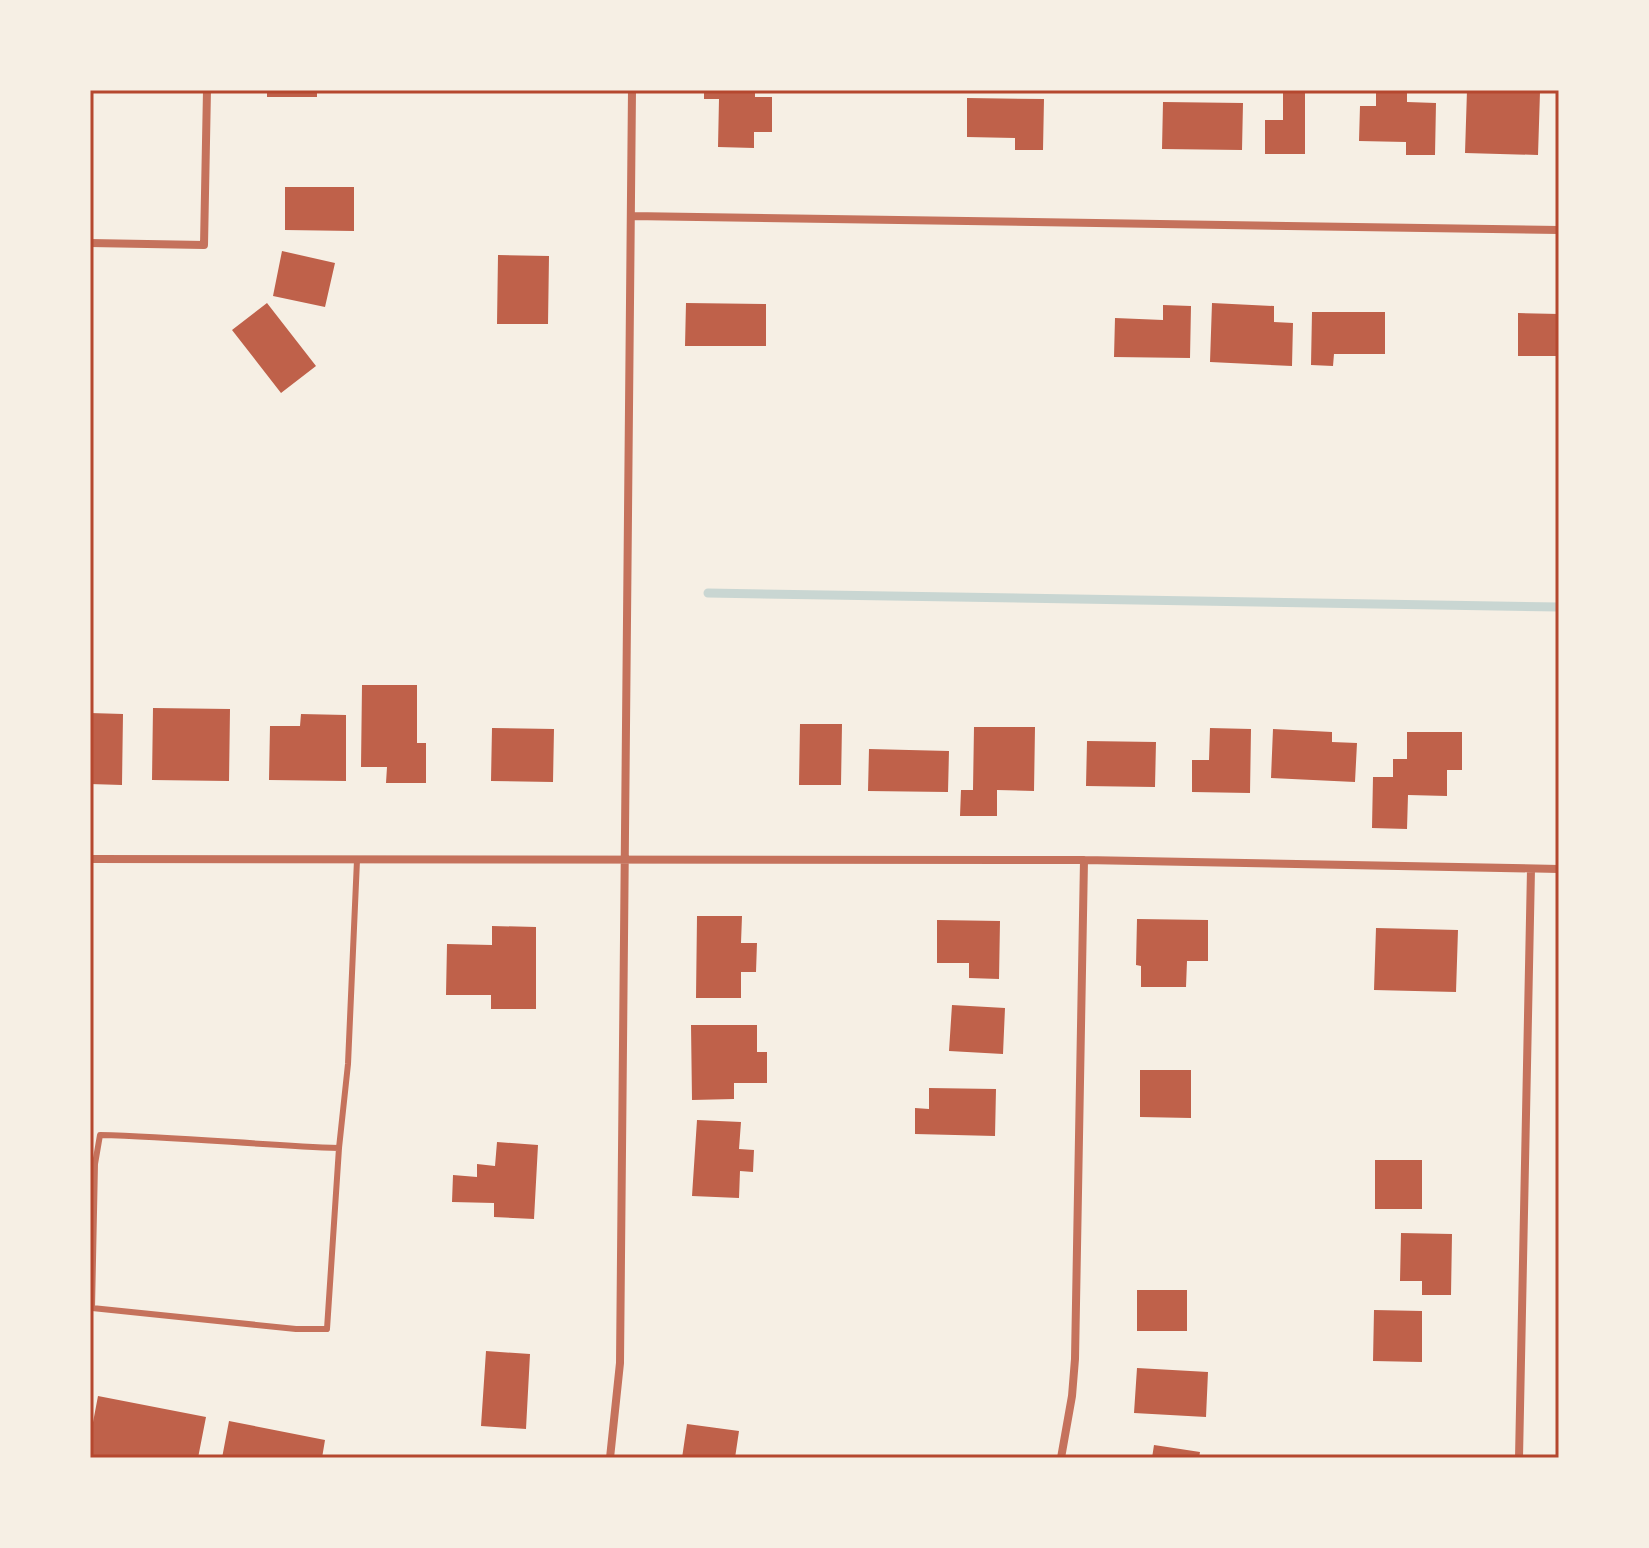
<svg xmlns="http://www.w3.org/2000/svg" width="1649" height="1548" font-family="'DejaVu Sans',sans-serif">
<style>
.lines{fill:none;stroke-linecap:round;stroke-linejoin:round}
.stream{stroke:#c9d6d2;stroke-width:9}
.building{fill:#bf614a}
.service{stroke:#c5725c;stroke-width:6}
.minor{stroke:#c5725c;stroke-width:8}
.neatline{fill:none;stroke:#b5482f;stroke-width:3}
</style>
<rect width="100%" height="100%" fill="#f6efe4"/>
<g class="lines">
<path class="stream" d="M 708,593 L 1559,607"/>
</g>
<path class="building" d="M 267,90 L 317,90 L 317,97 L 267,97 Z
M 704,90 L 755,90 L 755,97 L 772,97 L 772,132 L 754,132 L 754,148 L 718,147 L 719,99 L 704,99 Z
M 1283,90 L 1305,90 L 1305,154 L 1265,154 L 1265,120 L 1283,120 Z
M 1376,90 L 1407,90 L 1407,102 L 1436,103 L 1435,155 L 1406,155 L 1406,142 L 1359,141 L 1360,106 L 1376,106 Z
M 1467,90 L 1540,92 L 1538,155 L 1465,153 Z
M 967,98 L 1044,99 L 1043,150 L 1015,150 L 1015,138 L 967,137 Z
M 1163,102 L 1243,103 L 1242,150 L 1162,149 Z
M 285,187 L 354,187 L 354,231 L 285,230 Z
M 282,251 L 335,263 L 325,307 L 273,296 Z
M 498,255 L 549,256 L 548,324 L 497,324 Z
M 267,303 L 316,366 L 281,393 L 232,330 Z
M 686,303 L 766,304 L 766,346 L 685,346 Z
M 1212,303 L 1274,306 L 1274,322 L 1293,323 L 1292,366 L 1210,362 Z
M 1163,305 L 1191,306 L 1190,358 L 1114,357 L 1115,318 L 1163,320 Z
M 1312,312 L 1385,312 L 1385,354 L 1334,354 L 1333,366 L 1311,365 Z
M 1518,313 L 1559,314 L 1559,356 L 1518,356 Z
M 362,685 L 417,685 L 417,743 L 426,743 L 426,783 L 386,783 L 387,767 L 361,767 Z
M 153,708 L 230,709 L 229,781 L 152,780 Z
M 90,713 L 123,714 L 122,785 L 90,784 Z
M 301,714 L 346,715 L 346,781 L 269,780 L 270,726 L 300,726 Z
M 800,724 L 842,724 L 841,785 L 799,785 Z
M 974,727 L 1035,727 L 1034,791 L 997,790 L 997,816 L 960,816 L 961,790 L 973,790 Z
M 492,728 L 554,729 L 553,782 L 491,781 Z
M 1210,728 L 1251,729 L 1250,793 L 1192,792 L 1192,760 L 1209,760 Z
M 1273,729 L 1332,732 L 1332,742 L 1357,743 L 1355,782 L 1271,778 Z
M 1407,732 L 1462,732 L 1462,770 L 1447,770 L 1447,796 L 1408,795 L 1407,829 L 1372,828 L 1373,777 L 1393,777 L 1393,759 L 1407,759 Z
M 1087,741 L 1156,742 L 1155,787 L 1086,786 Z
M 869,749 L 949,751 L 948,792 L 868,791 Z
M 697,916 L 742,916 L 741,943 L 757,943 L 756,972 L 741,972 L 741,998 L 696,998 Z
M 1137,919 L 1208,920 L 1208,961 L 1187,961 L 1186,987 L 1141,987 L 1141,966 L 1136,965 Z
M 937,920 L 1000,921 L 999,979 L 969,978 L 969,963 L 937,963 Z
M 492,926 L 536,927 L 536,1009 L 491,1009 L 491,995 L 446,995 L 447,944 L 492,945 Z
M 1376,928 L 1458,930 L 1456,992 L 1374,990 Z
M 952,1005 L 1005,1008 L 1003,1054 L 949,1051 Z
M 691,1025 L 757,1025 L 757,1052 L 767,1052 L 767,1083 L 734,1083 L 734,1099 L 692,1100 Z
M 1140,1070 L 1191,1070 L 1191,1118 L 1140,1117 Z
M 929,1088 L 996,1089 L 995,1136 L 915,1134 L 915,1108 L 929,1109 Z
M 697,1120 L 741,1122 L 739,1149 L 754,1150 L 753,1172 L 740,1171 L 739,1198 L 692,1196 Z
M 497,1142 L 538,1145 L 534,1219 L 494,1217 L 494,1203 L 452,1202 L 453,1175 L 477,1177 L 477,1164 L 495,1166 Z
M 1375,1160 L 1422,1160 L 1422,1209 L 1375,1209 Z
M 1401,1233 L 1452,1234 L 1451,1295 L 1422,1295 L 1422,1281 L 1400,1281 Z
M 1137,1290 L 1187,1290 L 1187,1331 L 1137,1331 Z
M 1374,1310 L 1422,1311 L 1422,1362 L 1373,1361 Z
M 486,1351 L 530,1354 L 526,1429 L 481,1426 Z
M 1137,1368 L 1208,1372 L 1206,1417 L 1134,1413 Z
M 98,1396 L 206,1417 L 198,1458 L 90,1458 L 90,1438 Z
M 229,1421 L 325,1440 L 322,1458 L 222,1458 Z
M 687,1424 L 739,1431 L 735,1458 L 682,1458 Z
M 1154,1445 L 1200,1452 L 1199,1458 L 1152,1458 Z"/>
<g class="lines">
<path class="service" d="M 90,1164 L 95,1164 L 100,1135 C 180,1137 259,1145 339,1148 L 348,1064 L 357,860
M 95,1164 L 92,1308 L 296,1329 L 327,1329 L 339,1148"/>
<path class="minor" d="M 631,216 L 1559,230
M 90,243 L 204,245 L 207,90
M 90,859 L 1084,860 L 1559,869
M 610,1458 L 620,1363 L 632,90
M 1061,1458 L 1072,1396 L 1075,1359 L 1084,860
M 1519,1458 L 1531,869"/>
</g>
<rect width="1649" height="1548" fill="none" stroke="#f6efe4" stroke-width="184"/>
<rect x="92" y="92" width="1465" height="1364" class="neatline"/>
</svg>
